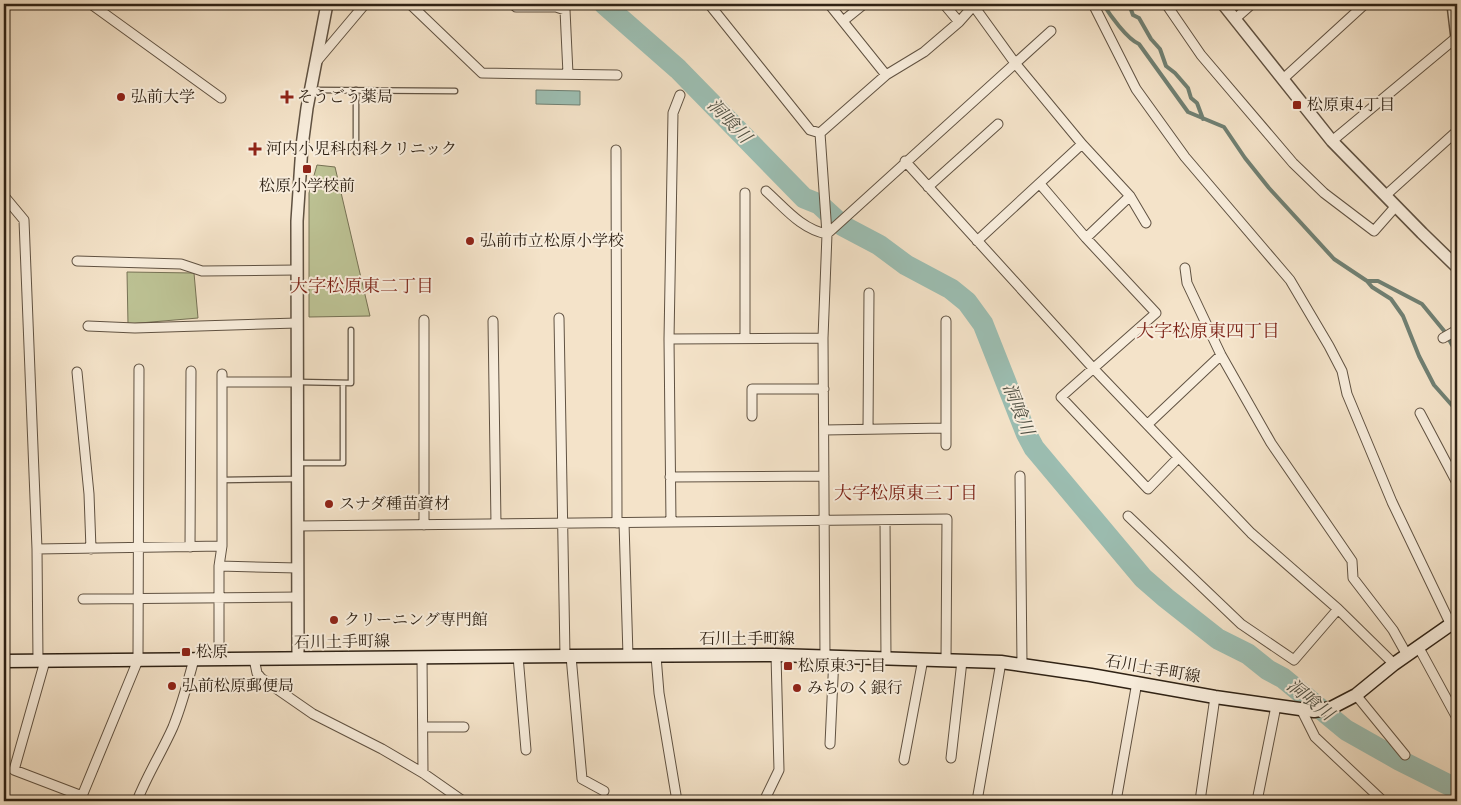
<svg xmlns="http://www.w3.org/2000/svg" width="1461" height="805" font-family="Cardo,'Noto Serif JP',serif">
<style>
.green{fill:#bdc395;stroke:#767255}
.water{fill:#9cbeb2;stroke:#708073}
.lines{fill:none;stroke-linecap:round;stroke-linejoin:round}
.stream{stroke:#708073;stroke-width:4}
.river{stroke:#9cbeb2;stroke-width:21}
.service-casing{stroke:#605242;stroke-width:7}
.minor-casing{stroke:#605242;stroke-width:11}
.tertiary-casing{stroke:#605242;stroke-width:14}
.secondary-casing{stroke:#2f2215;stroke-width:15}
.service{stroke:#f8eddc;stroke-width:4.5}
.minor{stroke:#f8eddc;stroke-width:9}
.tertiary{stroke:#f8eddc;stroke-width:11}
.secondary{stroke:#f8eddc;stroke-width:12}
.poi-dot{fill:#8f2418;stroke:#f8eddc;stroke-width:2}
.labels{text-anchor:middle;dominant-baseline:central;stroke-width:4;stroke-linejoin:round;paint-order:stroke}
.poi-label{font-size:16px;fill:#2f2215;stroke:#f8eddc;text-anchor:start}
.street-label{font-size:16px;fill:#2f2215;stroke:#f8eddc}
.water-label{font-size:18px;font-style:italic;fill:#505144;stroke:#f8eddc}
.neighbourhood-label{font-size:18px;fill:#7a1f14;stroke:#f8eddc}
</style>
<rect width="100%" height="100%" fill="#f4e3c9"/>
<filter id="stains"><feTurbulence type="fractalNoise" baseFrequency=".004" numOctaves="4"/><feColorMatrix values="0 0 0 0 .2 0 0 0 0 .09 0 0 0 0 .02 0 0 0 .5 -.17"/></filter>
<radialGradient id="worn" r=".72"><stop offset=".6" stop-color="#630" stop-opacity="0"/><stop offset="1" stop-color="#630" stop-opacity=".3"/></radialGradient>
<path class="green" d="M 317,165 L 335,167 L 370,316 L 309,317 L 309,193 Z
M 127,272 L 194,273 L 198,318 L 128,324 Z"/>
<path class="water" d="M 536,90 L 580,91 L 580,105 L 536,104 Z"/>
<g class="lines">
<path class="stream" d="M 1103,4 C 1110,15 1127,39 1139,44 L 1188,112 L 1224,127 L 1245,158 L 1269,188 L 1334,259 L 1367,281 L 1372,287 L 1391,299 L 1403,316 L 1419,356 L 1434,385 L 1457,411
M 1125,4 L 1130,7 L 1133,15 L 1139,18 L 1151,39 L 1160,49 L 1166,66 L 1175,73 L 1188,88 L 1191,98 L 1197,103 L 1203,119
M 1367,281 L 1378,281 L 1422,304 L 1445,332 L 1457,354"/>
<path class="river" d="M 604,4 L 678,69 L 804,198 L 819,204 L 843,226 L 879,245 L 906,265 L 951,289 L 967,302 L 983,324 L 1026,433 L 1034,448 L 1143,578 L 1166,598 L 1218,639 L 1248,654 L 1268,670 L 1283,678 L 1346,730 L 1399,760 L 1457,789"/>
<g class="service-casing">
<path id="service" d="M 312,90 L 455,91
M 356,152 L 356,90
M 299,382 L 351,383 L 351,330
M 299,463 L 343,463 L 343,383
M 222,480 L 298,479"/>
</g>
<g class="minor-casing">
<path id="minor" d="M 91,4 L 221,98
M 410,4 L 482,73 L 617,75
M 513,4 L 516,7 L 556,7 L 565,10 L 568,74
M 709,4 L 810,130 L 820,133
M 829,4 L 886,75
M 944,4 L 959,22
M 1093,4 L 1136,89 L 1185,157 L 1290,280 L 1329,346 L 1342,371 L 1347,394 L 1392,502 L 1451,625
M 1166,4 L 1201,55 L 1293,163 L 1324,193 L 1374,231 L 1396,206
M 973,5 L 1015,63 L 1082,144 L 1130,196 L 1146,223
M 1235,19 L 1252,4
M 843,21 L 864,4
M 317,61 L 365,4
M 1283,79 L 1365,4
M 820,133 L 827,234 L 823,338 L 825,656
M 820,133 L 886,75 L 924,52 L 959,22 L 975,4
M 1332,141 L 1457,37
M 616,150 L 617,523
M 905,161 L 1093,368 L 1251,533 L 1338,609 L 1394,664
M 1040,184 L 1086,238 L 1156,313 L 1061,397 L 1148,489 L 1178,458
M 928,187 L 998,124
M 766,191 C 785,208 801,229 827,234
M 1386,195 L 1457,131
M 4,196 L 24,220 L 37,549 L 38,661
M 827,234 L 1051,31
M 1086,238 L 1130,196
M 977,241 L 1082,144
M 77,261 L 181,264 L 202,271 L 297,270
M 1185,268 L 1187,283 L 1221,355 L 1271,443 L 1352,561 L 1353,578 L 1393,630 L 1407,655
M 559,318 L 565,656
M 424,320 L 424,525
M 493,321 L 496,524
M 946,321 L 946,445
M 88,326 L 135,328 L 297,323
M 745,338 L 745,193
M 1443,338 L 1457,330
M 669,339 L 823,338
M 77,372 L 89,494 L 91,549
M 222,382 L 297,382
M 1420,413 L 1457,483
M 752,416 L 752,389 L 824,389
M 1148,424 L 1221,355
M 868,429 L 869,293
M 824,430 L 946,428
M 1020,476 L 1022,664
M 670,477 L 824,476
M 1128,516 L 1241,624 L 1294,660 L 1338,609
M 885,520 L 886,658
M 671,522 L 669,339 L 673,113 L 680,95
M 624,523 L 628,656
M 298,526 L 947,519 L 946,660
M 190,547 L 191,371
M 37,549 L 222,546
M 219,566 L 298,568
M 83,599 L 298,597
M 1419,648 L 1457,718
M 518,656 L 526,750
M 571,656 L 582,779 L 604,791
M 656,656 L 659,693 L 677,801
M 422,657 L 423,773
M 219,659 L 219,566 L 222,546 L 222,374
M 254,659 L 257,673 L 261,678 L 313,714 L 382,749 L 423,773 L 463,801
M 45,661 L 14,770 L 82,796 L 138,660 L 139,369
M 1356,695 L 1405,755
M 1302,711 L 1315,737 L 1383,801
M 423,727 L 464,727
M 830,744 L 834,656
M 951,758 L 962,661
M 904,760 L 923,659
M 137,801 C 147,775 162,752 173,727 C 182,705 188,682 194,659
M 764,801 L 779,770 L 776,655
M 977,801 L 1001,662
M 1116,801 L 1137,682
M 1200,801 L 1215,697
M 1257,801 L 1276,706"/>
</g>
<g class="tertiary-casing">
<path id="tertiary" d="M 1223,4 L 1332,141 L 1422,233 L 1457,267
M 1453,4 L 1457,38
M 298,658 L 297,221 L 302,146 L 307,108 L 327,4"/>
</g>
<g class="secondary-casing">
<path id="secondary" d="M 4,661 L 571,656 L 776,655 L 1001,662 L 1091,675 L 1215,697 L 1314,711 L 1331,708 L 1356,695 L 1394,664 L 1457,620"/>
</g>
<use href="#service" class="service"/>
<use href="#minor" class="minor"/>
<use href="#tertiary" class="tertiary"/>
<use href="#secondary" class="secondary"/>
</g>
<g class="poi-dot">
<circle cx="121" cy="97" r="5"/>
<path d="M284.5 89.5h5v5h5v5h-5v5h-5v-5h-5v-5h5z"/>
<rect x="1292" y="100" width="10" height="10" rx="2.5"/>
<path d="M252.5 141.5h5v5h5v5h-5v5h-5v-5h-5v-5h5z"/>
<rect x="302" y="164" width="10" height="10" rx="2.5"/>
<circle cx="470" cy="241" r="5"/>
<circle cx="329" cy="504" r="5"/>
<circle cx="334" cy="620" r="5"/>
<rect x="181" y="647" width="10" height="10" rx="2.5"/>
<rect x="783" y="661" width="10" height="10" rx="2.5"/>
<circle cx="172" cy="686" r="5"/>
<circle cx="797" cy="688" r="5"/>
</g>
<g class="labels">
<g class="poi-label">
<text x="131" y="97">弘前大学</text>
<text x="297" y="97">そうごう薬局</text>
<text x="1307" y="105">松原東4丁目</text>
<text x="266" y="149">河内小児科内科クリニック</text>
<text x="307" y="186" text-anchor="middle">松原小学校前</text>
<text x="480" y="241">弘前市立松原小学校</text>
<text x="339" y="504">スナダ種苗資材</text>
<text x="344" y="620">クリーニング専門館</text>
<text x="196" y="652">松原</text>
<text x="798" y="666">松原東3丁目</text>
<text x="182" y="686">弘前松原郵便局</text>
<text x="807" y="688">みちのく銀行</text>
</g>
<g class="street-label">
<text x="747" y="639">石川土手町線</text>
<text transform="translate(342 642) rotate(-1)">石川土手町線</text>
<text transform="translate(1153 669) rotate(10)">石川土手町線</text>
</g>
<g class="water-label">
<text transform="translate(729 121) rotate(46)">洞喰川</text>
<text transform="translate(1018 409) rotate(68)">洞喰川</text>
<text transform="translate(1310 700) rotate(39)">洞喰川</text>
</g>
<g class="neighbourhood-label">
<text x="362" y="286">大字松原東二丁目</text>
<text x="1208" y="331">大字松原東四丁目</text>
<text x="906" y="493">大字松原東三丁目</text>
</g>
</g>
<rect width="1461" height="805" fill="none" stroke="#f4e3c9" stroke-width="20"/>
<rect x="5" y="5" width="1451" height="795" fill="none" stroke="#2f2215" stroke-width="2.5"/>
<rect x="10" y="10" width="1441" height="785" fill="none" stroke="#2f2215"/>
<rect width="100%" height="100%" filter="url(#stains)"/>
<rect width="100%" height="100%" fill="url(#worn)"/>
</svg>
